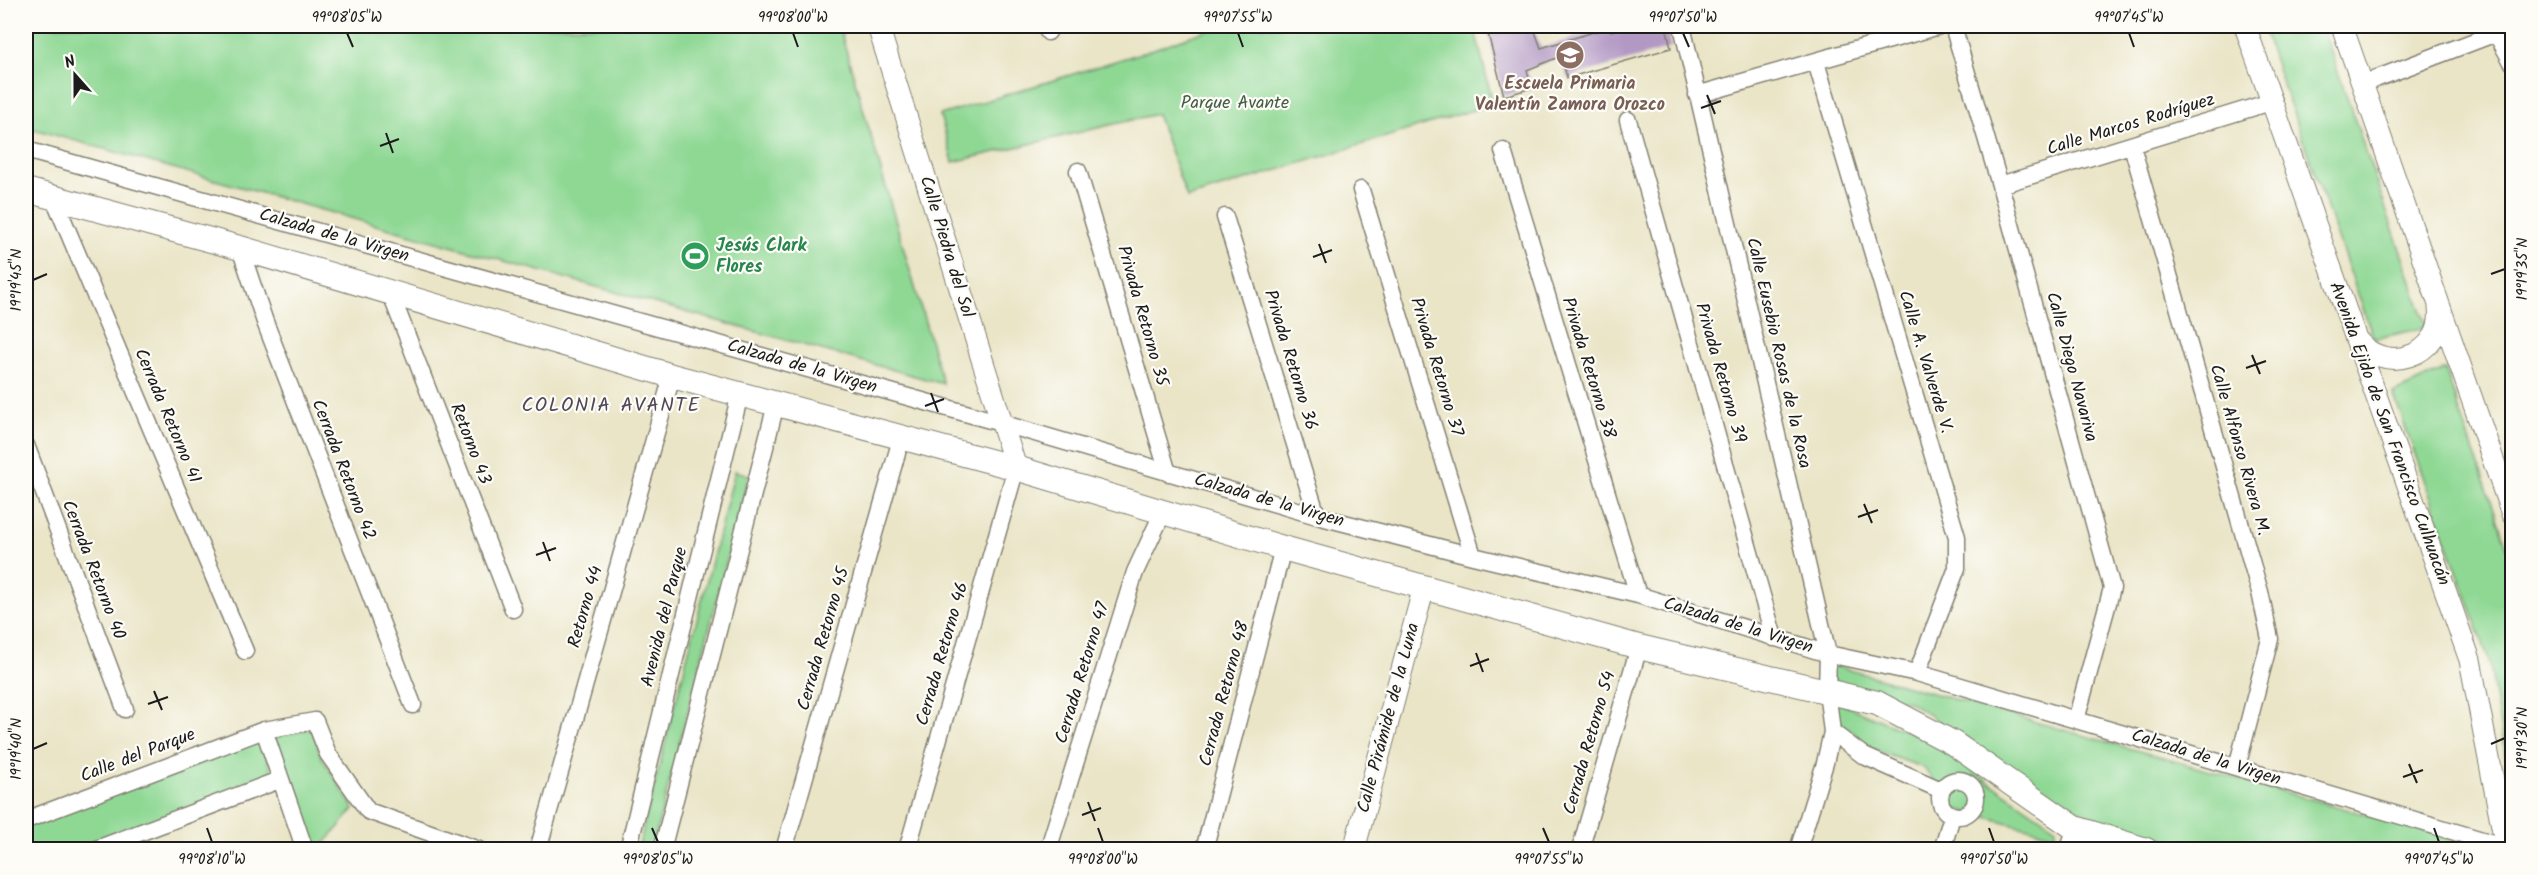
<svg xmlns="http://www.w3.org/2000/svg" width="2538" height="875" font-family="Kalam,sans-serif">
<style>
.green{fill:#8fd894;stroke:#567a58;stroke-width:1.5}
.building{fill:#b299c4}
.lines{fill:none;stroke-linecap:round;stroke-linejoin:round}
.minor-casing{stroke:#838072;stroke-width:19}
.tertiary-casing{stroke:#838072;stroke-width:23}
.secondary-casing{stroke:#838072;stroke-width:26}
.minor{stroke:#fff;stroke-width:16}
.tertiary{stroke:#fff;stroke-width:21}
.secondary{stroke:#fff;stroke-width:24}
.ticks{fill:none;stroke:#1c1c1c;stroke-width:2}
.labels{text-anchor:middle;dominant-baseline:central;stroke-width:4.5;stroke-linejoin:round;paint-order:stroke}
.education-label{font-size:18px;font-weight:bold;fill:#785e54;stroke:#fdfcf7}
.park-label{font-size:18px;fill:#445e46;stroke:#fdfcf7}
.street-label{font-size:18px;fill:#1c1c1c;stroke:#fdfcf7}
.leisure-label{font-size:18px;font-weight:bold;fill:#27864d;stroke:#fdfcf7;text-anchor:start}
.neighbourhood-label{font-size:20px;letter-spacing:1.5px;fill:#504857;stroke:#fdfcf7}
.neatline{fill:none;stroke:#1c1c1c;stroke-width:2}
.ticks-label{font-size:15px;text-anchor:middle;fill:#1c1c1c}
</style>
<rect width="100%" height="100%" fill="#fdfcf7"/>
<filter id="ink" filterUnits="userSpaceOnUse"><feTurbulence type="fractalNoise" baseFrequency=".0167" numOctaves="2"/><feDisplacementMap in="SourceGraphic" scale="12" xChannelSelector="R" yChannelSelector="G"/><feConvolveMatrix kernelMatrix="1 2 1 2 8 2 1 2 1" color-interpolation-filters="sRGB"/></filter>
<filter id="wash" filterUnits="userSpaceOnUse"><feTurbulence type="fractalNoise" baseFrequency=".008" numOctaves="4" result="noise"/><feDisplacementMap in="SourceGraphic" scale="24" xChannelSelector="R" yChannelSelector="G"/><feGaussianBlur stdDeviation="1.35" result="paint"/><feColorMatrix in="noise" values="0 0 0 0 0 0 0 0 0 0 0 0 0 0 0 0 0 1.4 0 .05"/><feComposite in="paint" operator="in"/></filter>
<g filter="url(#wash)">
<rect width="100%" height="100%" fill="#eae5c7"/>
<path class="green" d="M 26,26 L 839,26 L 943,384 L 26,127 Z
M 1219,26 L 1474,26 L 1493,104 L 1187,198 L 1157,114 L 953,162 L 940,115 L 1148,51 Z
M 2262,26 L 2322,26 L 2427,327 L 2374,339 Z
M 2445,369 L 2512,561 L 2512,795 L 2489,660 L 2393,393 Z
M 735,471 L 749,475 L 652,849 L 638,849 Z
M 1832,665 L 2485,848 L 2203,849 L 2080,816 L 1911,703 L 1828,679 Z
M 1834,701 L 1926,739 L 2056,828 L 2055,835 L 1956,809 L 1924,768 L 1872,749 L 1833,715 Z
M 312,728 L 321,756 L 354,809 L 320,849 L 314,849 L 287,780 L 275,737 Z
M 260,738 L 274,778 L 77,849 L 28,849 L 26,842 L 26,823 Z"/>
<g id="blocks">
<path class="building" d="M 1486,26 L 1533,26 L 1541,48 L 1610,27 L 1611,31 L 1627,26 L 1666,26 L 1671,48 L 1567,78 L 1561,56 L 1527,70 L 1532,88 L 1504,96 Z"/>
</g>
</g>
<g filter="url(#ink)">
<use href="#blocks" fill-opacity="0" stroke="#838072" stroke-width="1.5"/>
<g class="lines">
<g class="minor-casing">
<path id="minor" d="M 1046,26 L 1048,32
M 1682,26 L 1828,654 L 1827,690 L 1832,732 L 1825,763 L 1798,850
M 1953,26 L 2000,185 L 2112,588 L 2076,720
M 2492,26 L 2512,62
M 1816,62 L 1957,537 L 1957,568 L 1917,673
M 2362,84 L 2496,33
M 1697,95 L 1939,26
M 1628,120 L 1774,638
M 2132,146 L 2260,592 L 2270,639 L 2237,767
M 26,150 L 1001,423 L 1317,516 L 1473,556 L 1638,595 L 1828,654 L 1917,673 L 2506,847
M 1503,151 L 1638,595
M 1078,171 L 1168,473
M 2000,185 L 2274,101
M 1361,190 L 1473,556
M 53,196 L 245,651
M 1225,217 L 1317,516
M 240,248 L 265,322 L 413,705
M 390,292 L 513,609
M 26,445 L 125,709
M 264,730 L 305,850
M 1832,732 L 1864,756 L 1941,790
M1940 798a18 18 0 1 1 36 0a18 18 0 1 1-36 0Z
M 26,820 L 264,730 L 315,721 L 328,754 L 368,811 L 479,850
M 94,850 L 279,780
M 538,850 L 672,376
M 628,850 L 740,394
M 662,850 L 776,404
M 784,850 L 901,439
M 907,850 L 1016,468
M 1048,850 L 1135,572 L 1163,512
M 1204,850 L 1283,548
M 1580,850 L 1639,647
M 1942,850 L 1952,816
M 2069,850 L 2075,828"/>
</g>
<g class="tertiary-casing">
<path id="tertiary" d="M 878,26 L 1016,468
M 2245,26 L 2470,660 L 2506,847
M 2342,26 L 2512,514
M 2355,337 C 2382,377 2445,357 2439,308
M 1354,850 L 1424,587"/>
</g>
<g class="secondary-casing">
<path id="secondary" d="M 26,190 L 240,248 L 672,376 L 1016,468 L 1283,548 L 1639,647 L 1877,703 L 1953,743 L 2075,828 L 2146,850
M 2504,850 L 2506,847 L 2512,849"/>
</g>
<use href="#minor" class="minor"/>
<use href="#tertiary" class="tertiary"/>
<use href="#secondary" class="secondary"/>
</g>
</g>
<path class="ticks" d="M 347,33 L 353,47M 793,33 L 798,47M 1238,33 L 1243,47M 1683,33 L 1689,47M 2129,33 L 2134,47M 1707,95 L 1715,114M 1701,108 L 1721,101M 386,133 L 393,153M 380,146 L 399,139M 1319,244 L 1326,263M 1313,257 L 1332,250M 2491,274 L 2505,269M 33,280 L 47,274M 2252,355 L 2260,374M 2246,368 L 2266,361M 931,393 L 938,412M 925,406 L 944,399M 1864,504 L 1872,523M 1858,517 L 1878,510M 543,542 L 550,561M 536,555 L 556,548M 1476,653 L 1483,672M 1470,666 L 1489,659M 154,691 L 162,710M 148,704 L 168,697M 2491,744 L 2505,738M 33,749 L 47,743M 2409,764 L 2417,783M 2403,777 L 2423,770M 1088,802 L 1095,821M 1082,815 L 1101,808M 207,828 L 212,842M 652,828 L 658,842M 1098,828 L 1103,842M 1543,828 L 1549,842M 1989,828 L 1994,842M 2434,828 L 2439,842"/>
<defs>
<g id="school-disc" transform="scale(1.5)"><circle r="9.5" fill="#8d6e63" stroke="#fdfcf7"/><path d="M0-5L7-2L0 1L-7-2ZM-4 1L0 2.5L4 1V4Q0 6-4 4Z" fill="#fff"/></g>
<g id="stadium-disc" transform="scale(1.5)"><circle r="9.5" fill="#2e9e5b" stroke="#fdfcf7"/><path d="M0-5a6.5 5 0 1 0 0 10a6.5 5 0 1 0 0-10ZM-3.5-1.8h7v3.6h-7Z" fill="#fff"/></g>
</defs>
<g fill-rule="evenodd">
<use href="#school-disc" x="1570" y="55"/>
<use href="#stadium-disc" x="695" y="256"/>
</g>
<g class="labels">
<g class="education-label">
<text x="1570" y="84">Escuela Primaria<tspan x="1570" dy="21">Valentín Zamora Orozco</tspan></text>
</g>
<g class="park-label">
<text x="1235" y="103">Parque Avante</text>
</g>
<g class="street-label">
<text transform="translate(2131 125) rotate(-17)">Calle Marcos Rodríguez</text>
<text transform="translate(334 236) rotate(16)">Calzada de la Virgen</text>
<text transform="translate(946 247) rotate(73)">Calle Piedra del Sol</text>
<text transform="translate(1142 316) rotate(74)">Privada Retorno 35</text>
<text transform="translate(1778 353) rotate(77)">Calle Eusebio Rosas de la Rosa</text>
<text transform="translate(1290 360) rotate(73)">Privada Retorno 36</text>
<text transform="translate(1925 362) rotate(73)">Calle A. Valverde V.</text>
<text transform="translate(802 367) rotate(16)">Calzada de la Virgen</text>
<text transform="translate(1436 367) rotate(73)">Privada Retorno 37</text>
<text transform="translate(2071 367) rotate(75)">Calle Diego Navariva</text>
<text transform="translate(1588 368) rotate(73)">Privada Retorno 38</text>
<text transform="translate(1720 373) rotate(74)">Privada Retorno 39</text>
<text transform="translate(167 416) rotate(67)">Cerrada Retorno 41</text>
<text transform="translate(2389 434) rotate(70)">Avenida Ejido de San Francisco Culhuacán</text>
<text transform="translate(470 444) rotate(69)">Retorno 43</text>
<text transform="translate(2239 450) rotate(74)">Calle Alfonso Rivera M.</text>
<text transform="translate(343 470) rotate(69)">Cerrada Retorno 42</text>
<text transform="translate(1269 501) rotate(16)">Calzada de la Virgen</text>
<text transform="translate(93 570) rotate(69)">Cerrada Retorno 40</text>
<text transform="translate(586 607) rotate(-74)">Retorno 44</text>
<text transform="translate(665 617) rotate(-76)">Avenida del Parque</text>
<text transform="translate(1738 626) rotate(17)">Calzada de la Virgen</text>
<text transform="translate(824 639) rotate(-74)">Cerrada Retorno 45</text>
<text transform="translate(943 654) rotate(-74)">Cerrada Retorno 46</text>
<text transform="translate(1083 673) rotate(-73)">Cerrada Retorno 47</text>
<text transform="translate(1225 694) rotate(-75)">Cerrada Retorno 48</text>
<text transform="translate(1389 718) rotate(-75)">Calle Pirámide de la Luna</text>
<text transform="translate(1590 743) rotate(-74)">Cerrada Retorno 54</text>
<text transform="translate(138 756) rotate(-21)">Calle del Parque</text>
<text transform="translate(2206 758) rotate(17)">Calzada de la Virgen</text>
</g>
<g class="leisure-label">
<text x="716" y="246">Jesús Clark<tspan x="716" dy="21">Flores</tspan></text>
</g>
<g class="neighbourhood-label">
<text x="611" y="406">COLONIA AVANTE</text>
</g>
</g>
<rect width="2538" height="875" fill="none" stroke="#fdfcf7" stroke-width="66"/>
<g transform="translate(75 75) rotate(339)" stroke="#fdfcf7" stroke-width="4.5" paint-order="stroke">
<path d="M0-4.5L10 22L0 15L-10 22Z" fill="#1c1c1c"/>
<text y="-9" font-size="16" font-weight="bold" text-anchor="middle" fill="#1c1c1c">N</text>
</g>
<rect x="33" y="33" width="2472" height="809" class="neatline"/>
<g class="ticks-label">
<text x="347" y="22">99°08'05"W</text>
<text x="793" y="22">99°08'00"W</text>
<text x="1238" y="22">99°07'55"W</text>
<text x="1683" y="22">99°07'50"W</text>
<text x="2129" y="22">99°07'45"W</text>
<text transform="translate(2522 269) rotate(-90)" y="5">19°19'35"N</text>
<text transform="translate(16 280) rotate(-90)" y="5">19°19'45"N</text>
<text transform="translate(2522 738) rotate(-90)" y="5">19°19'30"N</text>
<text transform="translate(16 749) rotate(-90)" y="5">19°19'40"N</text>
<text x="212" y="864">99°08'10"W</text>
<text x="658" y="864">99°08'05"W</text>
<text x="1103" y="864">99°08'00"W</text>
<text x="1549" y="864">99°07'55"W</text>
<text x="1994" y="864">99°07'50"W</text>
<text x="2439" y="864">99°07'45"W</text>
</g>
</svg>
